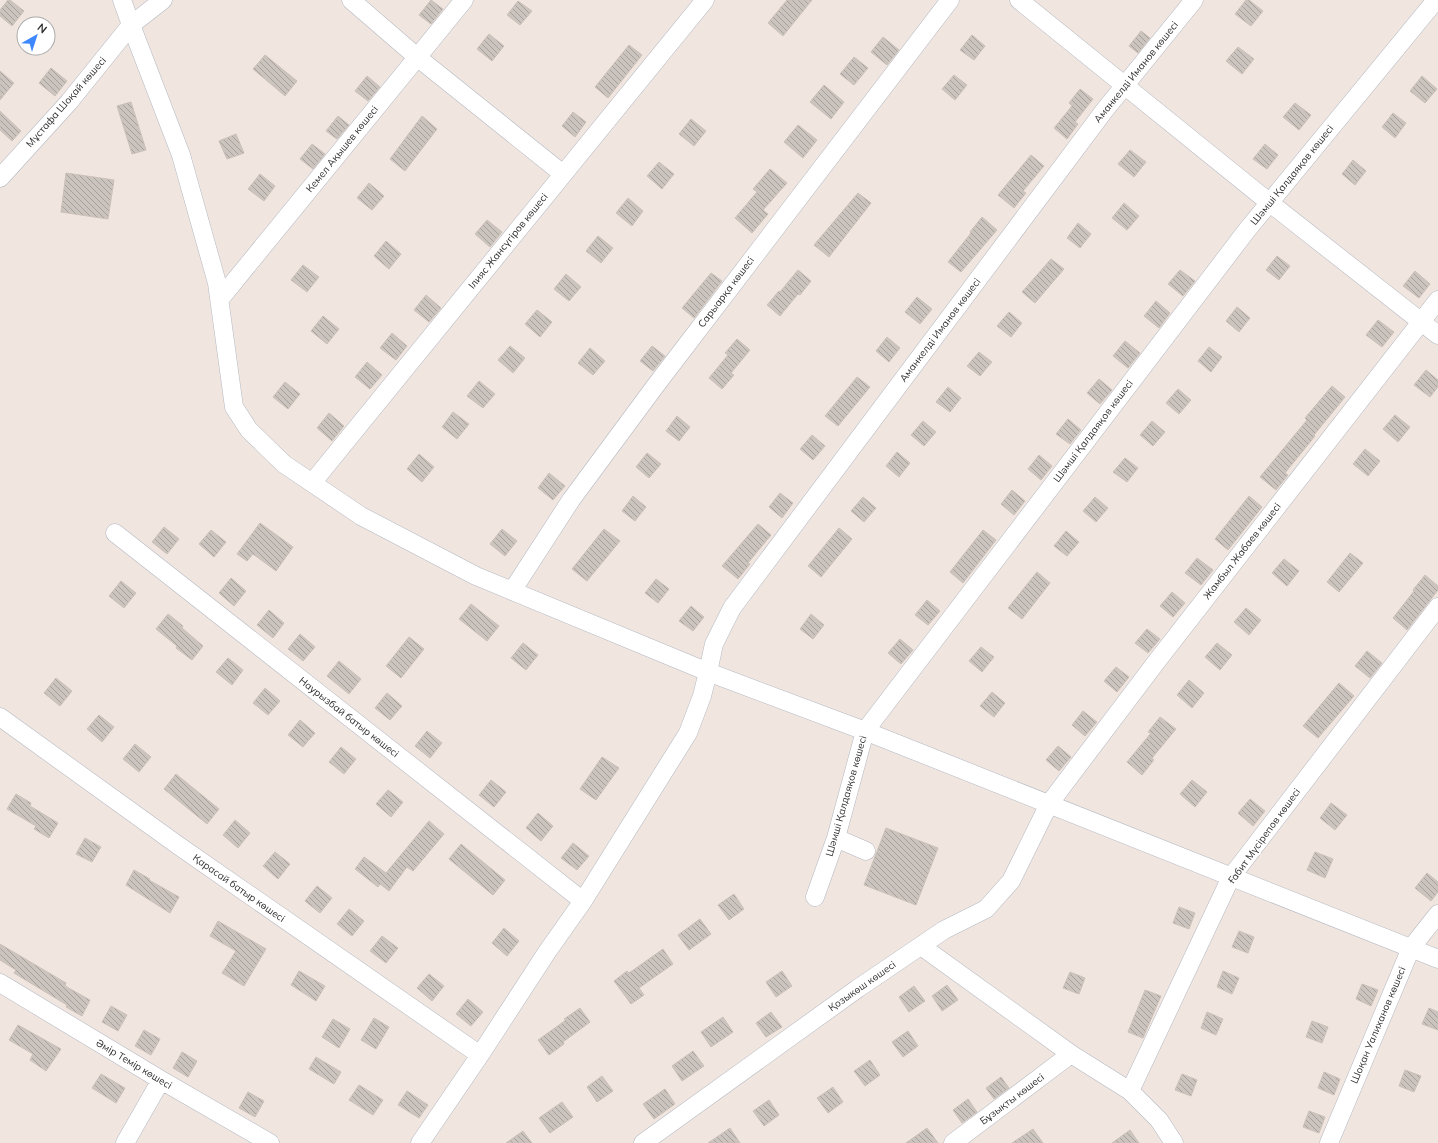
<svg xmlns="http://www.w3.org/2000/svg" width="1438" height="1143" font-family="Mulish,sans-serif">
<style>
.building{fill:url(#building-back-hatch);stroke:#ccc1b8}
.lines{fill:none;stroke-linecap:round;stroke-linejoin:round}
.minor-casing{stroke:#b3b8c2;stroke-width:19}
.minor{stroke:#fff;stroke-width:18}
.labels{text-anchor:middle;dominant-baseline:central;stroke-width:4;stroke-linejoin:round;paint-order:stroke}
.street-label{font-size:10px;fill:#2e2e2e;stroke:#fff}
</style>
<defs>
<pattern id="building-back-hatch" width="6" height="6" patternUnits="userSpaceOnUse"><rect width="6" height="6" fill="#cbc4be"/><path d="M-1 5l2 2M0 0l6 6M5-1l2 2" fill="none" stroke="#a5a09b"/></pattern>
</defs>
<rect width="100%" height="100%" fill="#f0e5df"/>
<path class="building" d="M 8,0 L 10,0 L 24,11 L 12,26 L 0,16 L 0,10 Z
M 431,0 L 443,9 L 431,24 L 419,15 Z
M 787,0 L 812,0 L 783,36 L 768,23 Z
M 1246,0 L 1249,0 L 1263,11 L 1251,26 L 1235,14 Z
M 518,1 L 532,11 L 520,25 L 507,15 Z
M 1141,31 L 1150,38 L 1138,53 L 1129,46 Z
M 489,34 L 504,46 L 492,61 L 477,49 Z
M 972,35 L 985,46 L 974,60 L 960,50 Z
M 883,37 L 899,50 L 887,65 L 871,52 Z
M 629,45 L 642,55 L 608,98 L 595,87 Z
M 1238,47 L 1254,59 L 1242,74 L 1226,61 Z
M 265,55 L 297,81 L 285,96 L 253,69 Z
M 854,57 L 868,68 L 854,85 L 840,74 Z
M 51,68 L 67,81 L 55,96 L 39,83 Z
M 0,71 L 14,83 L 0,100 Z
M 954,75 L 967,85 L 955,100 L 942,89 Z
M 367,76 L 380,87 L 368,101 L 355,91 Z
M 1422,76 L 1437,89 L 1425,103 L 1410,91 Z
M 824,85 L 844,102 L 831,119 L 810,102 Z
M 1080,89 L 1093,99 L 1075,122 L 1078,124 L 1067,139 L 1054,128 L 1072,106 L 1069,103 Z
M 131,102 L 146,150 L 132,154 L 117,106 Z
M 1295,103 L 1311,115 L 1299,130 L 1283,117 Z
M 0,111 L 21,131 L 12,141 L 0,130 Z
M 573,112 L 586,122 L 575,137 L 562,126 Z
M 1393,113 L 1406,123 L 1395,138 L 1382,127 Z
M 338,116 L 349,125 L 337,139 L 326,131 Z
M 422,116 L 437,129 L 405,171 L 390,159 Z
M 691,119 L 706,131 L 694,146 L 679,134 Z
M 798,125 L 817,140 L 803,158 L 784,142 Z
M 236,134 L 244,153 L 227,159 L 219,141 Z
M 312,144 L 325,154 L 313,169 L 300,159 Z
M 1265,144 L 1278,155 L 1267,169 L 1253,159 Z
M 1130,150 L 1146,162 L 1134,177 L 1118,164 Z
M 1031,155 L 1044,166 L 1023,191 L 1026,193 L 1014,208 L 998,195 Z
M 1353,160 L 1366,171 L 1355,185 L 1342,174 Z
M 659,162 L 674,174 L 662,189 L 647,176 Z
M 770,169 L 787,183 L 763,210 L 768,214 L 752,233 L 735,218 L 757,192 L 753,189 Z
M 66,173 L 114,180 L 108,219 L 61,212 Z
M 260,174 L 275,186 L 264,201 L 248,189 Z
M 369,183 L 384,196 L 372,210 L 357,198 Z
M 858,193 L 871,203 L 829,257 L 814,245 Z
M 628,198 L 643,211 L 632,226 L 616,213 Z
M 1124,203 L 1139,216 L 1127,230 L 1112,218 Z
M 982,217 L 997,230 L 961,272 L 948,262 L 971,233 L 970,232 Z
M 487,220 L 502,232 L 490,247 L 475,234 Z
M 1078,223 L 1091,234 L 1080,248 L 1067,238 Z
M 598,236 L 613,248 L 601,263 L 586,251 Z
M 386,241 L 401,254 L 389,269 L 374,256 Z
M 1277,256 L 1290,266 L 1279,280 L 1266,270 Z
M 1051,259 L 1064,269 L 1035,303 L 1022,292 Z
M 303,265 L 319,277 L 307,292 L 291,280 Z
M 798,270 L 811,281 L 800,295 L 798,294 L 780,316 L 767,305 L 779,291 L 780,292 Z
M 1180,270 L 1195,281 L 1183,296 L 1168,284 Z
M 1415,271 L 1430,284 L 1419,298 L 1403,286 Z
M 711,273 L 722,281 L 694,318 L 682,308 Z
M 566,274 L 581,287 L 569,301 L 554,289 Z
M 426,295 L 441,308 L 429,322 L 414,310 Z
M 917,297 L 932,309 L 920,324 L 905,312 Z
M 1156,301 L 1170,313 L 1159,328 L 1144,316 Z
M 1237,307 L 1250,318 L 1239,332 L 1226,321 Z
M 537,310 L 552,322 L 540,337 L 525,324 Z
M 1009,312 L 1022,323 L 1011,337 L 997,326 Z
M 323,316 L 339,329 L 327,344 L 311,331 Z
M 1378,320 L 1394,332 L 1382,347 L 1366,335 Z
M 392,333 L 407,346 L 396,360 L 380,348 Z
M 887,337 L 900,348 L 889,362 L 876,351 Z
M 737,339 L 750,350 L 731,373 L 734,375 L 722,389 L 709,378 L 728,355 L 725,353 Z
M 1125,341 L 1140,353 L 1128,368 L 1113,356 Z
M 510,346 L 525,358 L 513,373 L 498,360 Z
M 652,346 L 665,356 L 653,371 L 640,361 Z
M 1209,347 L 1222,357 L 1211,372 L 1198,361 Z
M 590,348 L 605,361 L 593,375 L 578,363 Z
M 979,352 L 992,362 L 980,376 L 967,366 Z
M 367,362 L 382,375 L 370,389 L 355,377 Z
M 1426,370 L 1438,380 L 1438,387 L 1430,397 L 1414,385 Z
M 857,377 L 870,387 L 838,426 L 825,416 Z
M 1099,379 L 1112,390 L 1100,404 L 1087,393 Z
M 479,381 L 495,394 L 483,408 L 467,396 Z
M 285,382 L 300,394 L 288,409 L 273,397 Z
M 1332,386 L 1345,397 L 1314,435 L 1315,436 L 1285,473 L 1288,475 L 1276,490 L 1260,477 L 1307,420 L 1305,418 Z
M 948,387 L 961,398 L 950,412 L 936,402 Z
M 1178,389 L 1191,400 L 1179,414 L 1166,403 Z
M 453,412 L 469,424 L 457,439 L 442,427 Z
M 329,413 L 344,426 L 332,441 L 317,428 Z
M 1395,415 L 1410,427 L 1398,442 L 1383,429 Z
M 677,416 L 690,427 L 679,441 L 666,431 Z
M 1068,419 L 1081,430 L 1070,444 L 1056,434 Z
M 923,421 L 936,432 L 924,446 L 911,435 Z
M 1152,421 L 1165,432 L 1153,446 L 1140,435 Z
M 812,435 L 825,446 L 813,460 L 800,449 Z
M 1365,449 L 1380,461 L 1368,476 L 1353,464 Z
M 897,452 L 910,463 L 899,477 L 886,466 Z
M 647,453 L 661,464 L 649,478 L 636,467 Z
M 419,454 L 434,467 L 422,482 L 407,469 Z
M 1039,455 L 1052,466 L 1041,480 L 1028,469 Z
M 1125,458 L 1138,468 L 1127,482 L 1113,472 Z
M 549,473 L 565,486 L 553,500 L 538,488 Z
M 1012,490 L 1025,501 L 1014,515 L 1001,504 Z
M 780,493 L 793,503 L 782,518 L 769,507 Z
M 633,496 L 646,507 L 635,521 L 622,511 Z
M 1249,496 L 1262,507 L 1228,550 L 1215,539 Z
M 863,497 L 876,508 L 864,522 L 851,511 Z
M 1095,497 L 1108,508 L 1096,522 L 1083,511 Z
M 260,523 L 293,547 L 276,571 L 253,554 L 247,561 L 237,554 Z
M 758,524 L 771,535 L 748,563 L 750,564 L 738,579 L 722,566 Z
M 164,527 L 179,539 L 167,554 L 152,542 Z
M 839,528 L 852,539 L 821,577 L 808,566 Z
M 502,529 L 517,541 L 505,556 L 490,544 Z
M 604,529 L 620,541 L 587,581 L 572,569 Z
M 211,530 L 226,542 L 214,557 L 199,544 Z
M 983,530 L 996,540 L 963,583 L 950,572 Z
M 1066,531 L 1079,542 L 1067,556 L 1054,546 Z
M 1350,553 L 1363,563 L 1339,592 L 1327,582 Z
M 1197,558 L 1213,570 L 1201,585 L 1185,573 Z
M 1284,559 L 1299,571 L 1287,586 L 1272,573 Z
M 1037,572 L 1050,583 L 1022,619 L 1008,608 Z
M 1425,575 L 1438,586 L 1438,590 L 1407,630 L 1393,618 L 1414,591 L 1413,590 Z
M 231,578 L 246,591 L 234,606 L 219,593 Z
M 656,579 L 669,589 L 658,603 L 645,593 Z
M 121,581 L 136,593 L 124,608 L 109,596 Z
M 1172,592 L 1185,603 L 1173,617 L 1160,606 Z
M 927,600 L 940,611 L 928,625 L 915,615 Z
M 471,604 L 499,626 L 487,641 L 459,619 Z
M 691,606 L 704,617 L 693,631 L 679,621 Z
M 1246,608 L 1261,620 L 1249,635 L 1234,622 Z
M 269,610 L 284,623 L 273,638 L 257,625 Z
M 168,614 L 183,626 L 182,628 L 203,646 L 192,660 L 176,648 L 177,646 L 156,629 Z
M 811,614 L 824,625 L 813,639 L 800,629 Z
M 1147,629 L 1160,639 L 1148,653 L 1135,643 Z
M 300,634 L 315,647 L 303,661 L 288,649 Z
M 409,637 L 424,649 L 401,678 L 386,666 Z
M 900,639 L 913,650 L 901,664 L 888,653 Z
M 523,643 L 538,655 L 526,670 L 511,658 Z
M 1217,643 L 1232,655 L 1220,670 L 1205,657 Z
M 981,647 L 994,657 L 982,672 L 969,661 Z
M 1367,651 L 1382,663 L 1370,678 L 1355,666 Z
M 228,658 L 243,670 L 232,685 L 216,672 Z
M 339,661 L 361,679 L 349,694 L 327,676 Z
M 1116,667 L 1129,677 L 1117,692 L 1104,681 Z
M 56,678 L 72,691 L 60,706 L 44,693 Z
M 1189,680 L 1204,693 L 1192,708 L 1177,695 Z
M 1339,683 L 1354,696 L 1318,738 L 1303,726 Z
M 265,688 L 280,701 L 268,715 L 253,703 Z
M 992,692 L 1005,703 L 994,717 L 980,706 Z
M 387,693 L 402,706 L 390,720 L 375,708 Z
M 1083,711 L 1097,722 L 1085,736 L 1072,725 Z
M 99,715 L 114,727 L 102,742 L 87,729 Z
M 1160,717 L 1176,729 L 1152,758 L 1154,760 L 1142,775 L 1127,762 L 1151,733 L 1148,732 Z
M 300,720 L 315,733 L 303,747 L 288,735 Z
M 427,731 L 442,743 L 430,758 L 415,746 Z
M 135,744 L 151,757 L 139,772 L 123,759 Z
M 1058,746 L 1071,757 L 1059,771 L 1046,760 Z
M 341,747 L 356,759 L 344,774 L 329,762 Z
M 602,757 L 619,768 L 596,800 L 580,789 Z
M 176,774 L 219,809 L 207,824 L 164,789 Z
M 491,780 L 506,792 L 494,807 L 479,795 Z
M 1192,780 L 1207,792 L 1195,807 L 1180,794 Z
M 388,790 L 403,802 L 391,817 L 376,804 Z
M 16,794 L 31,803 L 30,806 L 58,823 L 49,838 L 34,829 L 36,826 L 7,809 Z
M 1250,799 L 1265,811 L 1253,826 L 1238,813 Z
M 1331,803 L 1347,815 L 1335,830 L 1320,818 Z
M 538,813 L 553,826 L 541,841 L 526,828 Z
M 235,820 L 250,833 L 238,848 L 223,835 Z
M 429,821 L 444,834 L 413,871 L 407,867 L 389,891 L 380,884 L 378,887 L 355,869 L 364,857 L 386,873 Z
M 886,828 L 938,848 L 916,905 L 864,885 Z
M 85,838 L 101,847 L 92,862 L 76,854 Z
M 573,843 L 589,856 L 577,870 L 561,858 Z
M 461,844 L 505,880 L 493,895 L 449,859 Z
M 275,852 L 290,864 L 278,879 L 263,866 Z
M 1315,852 L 1333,859 L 1325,878 L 1307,870 Z
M 134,870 L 150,879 L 149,880 L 179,897 L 170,913 L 126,885 Z
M 1427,873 L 1438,882 L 1438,892 L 1431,901 L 1415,888 Z
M 317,886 L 332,898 L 320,913 L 305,901 Z
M 734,894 L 744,909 L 729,920 L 718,905 Z
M 1179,907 L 1195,913 L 1189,929 L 1173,923 Z
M 349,909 L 364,921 L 352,936 L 337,924 Z
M 700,919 L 711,934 L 689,950 L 678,935 Z
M 218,921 L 266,949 L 244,986 L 222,973 L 236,951 L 210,936 Z
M 504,928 L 519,941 L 507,956 L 492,943 Z
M 1239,931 L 1254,937 L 1248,953 L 1232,947 Z
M 382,936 L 398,948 L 386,963 L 370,951 Z
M 0,944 L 66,983 L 65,986 L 90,1000 L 82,1016 L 66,1007 L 67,1005 L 14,973 L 16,970 L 0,960 Z
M 663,949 L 673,964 L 639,988 L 644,995 L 631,1004 L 614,981 L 627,971 L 629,973 Z
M 299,971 L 325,986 L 316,1001 L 291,985 Z
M 782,971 L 792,986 L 776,997 L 766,982 Z
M 1223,971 L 1239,978 L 1232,994 L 1217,987 Z
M 1070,972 L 1085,978 L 1079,994 L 1063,988 Z
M 429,974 L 444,986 L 432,1001 L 417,988 Z
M 1362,984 L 1378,990 L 1371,1006 L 1356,999 Z
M 947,985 L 958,1000 L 942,1011 L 932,996 Z
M 914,986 L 925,1001 L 909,1012 L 899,997 Z
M 1145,990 L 1161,996 L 1143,1038 L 1128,1032 Z
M 468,999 L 483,1012 L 471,1026 L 456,1014 Z
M 111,1006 L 127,1015 L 118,1031 L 102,1022 Z
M 580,1008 L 590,1022 L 563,1042 L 564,1044 L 549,1055 L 538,1040 L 566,1020 L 564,1019 Z
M 1429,1008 L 1438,1012 L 1438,1030 L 1422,1024 Z
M 771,1012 L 782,1027 L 766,1037 L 756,1023 Z
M 1207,1012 L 1223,1019 L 1216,1035 L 1201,1028 Z
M 723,1017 L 733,1032 L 711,1047 L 701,1032 Z
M 374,1018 L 389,1027 L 376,1049 L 361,1040 Z
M 333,1019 L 350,1029 L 339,1048 L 322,1037 Z
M 1312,1021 L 1328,1027 L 1322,1043 L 1306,1037 Z
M 18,1025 L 61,1049 L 46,1071 L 30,1060 L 33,1054 L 9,1040 Z
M 144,1030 L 160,1039 L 151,1055 L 135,1046 Z
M 908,1031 L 918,1046 L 903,1057 L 892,1042 Z
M 693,1051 L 704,1066 L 682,1081 L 672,1066 Z
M 182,1052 L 197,1061 L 188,1077 L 173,1068 Z
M 316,1057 L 341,1072 L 334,1084 L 309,1069 Z
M 870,1060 L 880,1075 L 865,1086 L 854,1071 Z
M 1405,1070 L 1421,1076 L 1414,1092 L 1399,1086 Z
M 1324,1072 L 1340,1079 L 1334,1095 L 1318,1088 Z
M 101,1074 L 125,1088 L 116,1103 L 92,1088 Z
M 1182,1074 L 1197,1080 L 1191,1096 L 1175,1090 Z
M 602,1076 L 613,1091 L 597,1102 L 587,1087 Z
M 1001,1077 L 1009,1088 L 994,1099 L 986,1088 Z
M 359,1085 L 383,1100 L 373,1115 L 349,1100 Z
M 833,1087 L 843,1102 L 828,1113 L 817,1098 Z
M 665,1089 L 675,1104 L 654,1119 L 643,1104 Z
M 407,1091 L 428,1105 L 419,1118 L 398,1105 Z
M 248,1092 L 264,1101 L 255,1117 L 239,1108 Z
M 968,1099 L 977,1112 L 962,1123 L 953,1110 Z
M 769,1100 L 779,1115 L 764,1126 L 753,1111 Z
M 562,1102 L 573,1117 L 550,1133 L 539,1118 Z
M 1309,1111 L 1325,1117 L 1319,1133 L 1303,1127 Z
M 730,1128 L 740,1143 L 708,1143 Z
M 927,1128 L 938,1143 L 906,1143 Z
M 1033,1129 L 1043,1143 L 1012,1143 Z
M 1130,1130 L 1139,1143 L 1112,1143 Z
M 523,1131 L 532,1143 L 506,1143 Z"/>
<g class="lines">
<g class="minor-casing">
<path id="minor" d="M 163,0 L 131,25 L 181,155 L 217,283 L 234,407 L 249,430 L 284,464 L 361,516 L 476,576 L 708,672 L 865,731 L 1438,959
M 351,0 L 417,57 L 563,174
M 1019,0 L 1270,203 L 1438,335
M 0,178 L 69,102 L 131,25 L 122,0
M 220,299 L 464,0
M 312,483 L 705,0
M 115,533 L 583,901
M 512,591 L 571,500 L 656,385 L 950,0
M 0,717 L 179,846 L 480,1055
M 836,838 L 866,851
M 815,897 L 836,838 L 865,731 L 1247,230 L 1436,0
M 921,946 L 1071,1054 L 1130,1091 L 1159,1120 L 1174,1143
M 0,983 L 161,1080 L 270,1143
M 1130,1091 L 1231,877 L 1438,607
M 125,1143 L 161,1080
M 420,1143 L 480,1055 L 547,952 L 583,901 L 688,733 L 702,696 L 708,672 L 714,644 L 732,608 L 1104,111 L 1194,0
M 643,1143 L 857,989 L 944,930 L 986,909 L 1011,881 L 1049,804 L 1157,661 L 1438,300
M 953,1143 L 1071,1054
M 1329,1143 L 1411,948 L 1438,914"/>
</g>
<use href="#minor" class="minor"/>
</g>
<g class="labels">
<g class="street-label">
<text transform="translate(1136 72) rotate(-51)">Аманкелді Иманов көшесі</text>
<text transform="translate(66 102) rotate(-49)">Мұстафа Шоқай көшесі</text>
<text transform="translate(342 149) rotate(-51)">Кемел Ақышев көшесі</text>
<text transform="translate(1292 175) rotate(-51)">Шәмші Қалдаяқов көшесі</text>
<text transform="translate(508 241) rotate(-51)">Ілияс Жансүгіров көшесі</text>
<text transform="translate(726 292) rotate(-53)">Сарыарқа көшесі</text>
<text transform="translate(940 330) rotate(-53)">Аманкелді Иманов көшесі</text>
<text transform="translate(1093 431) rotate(-53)">Шәмші Қалдаяқов көшесі</text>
<text transform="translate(1242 551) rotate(-52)">Жамбыл Жабаев көшесі</text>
<text transform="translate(349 717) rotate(38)">Наурызбай батыр көшесі</text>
<text transform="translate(846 796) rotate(-74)">Шәмші Қалдаяқов көшесі</text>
<text transform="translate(1264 836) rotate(-54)">Ғабит Мүсірепов көшесі</text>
<text transform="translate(239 888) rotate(35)">Қарасай батыр көшесі</text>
<text transform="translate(862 986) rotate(-35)">Қозыкөш көшесі</text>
<text transform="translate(1378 1025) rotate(-67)">Шоқан Уалиханов көшесі</text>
<text transform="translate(134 1064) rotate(31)">Әмір Темір көшесі</text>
<text transform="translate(1012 1099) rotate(-37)">Бұзықты көшесі</text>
</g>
</g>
<g transform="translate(36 36) rotate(39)"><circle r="19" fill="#ffffff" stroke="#ababab"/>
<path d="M0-3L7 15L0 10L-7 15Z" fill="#3d87ff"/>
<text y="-6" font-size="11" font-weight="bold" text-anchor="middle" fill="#2e2e2e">N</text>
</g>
</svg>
